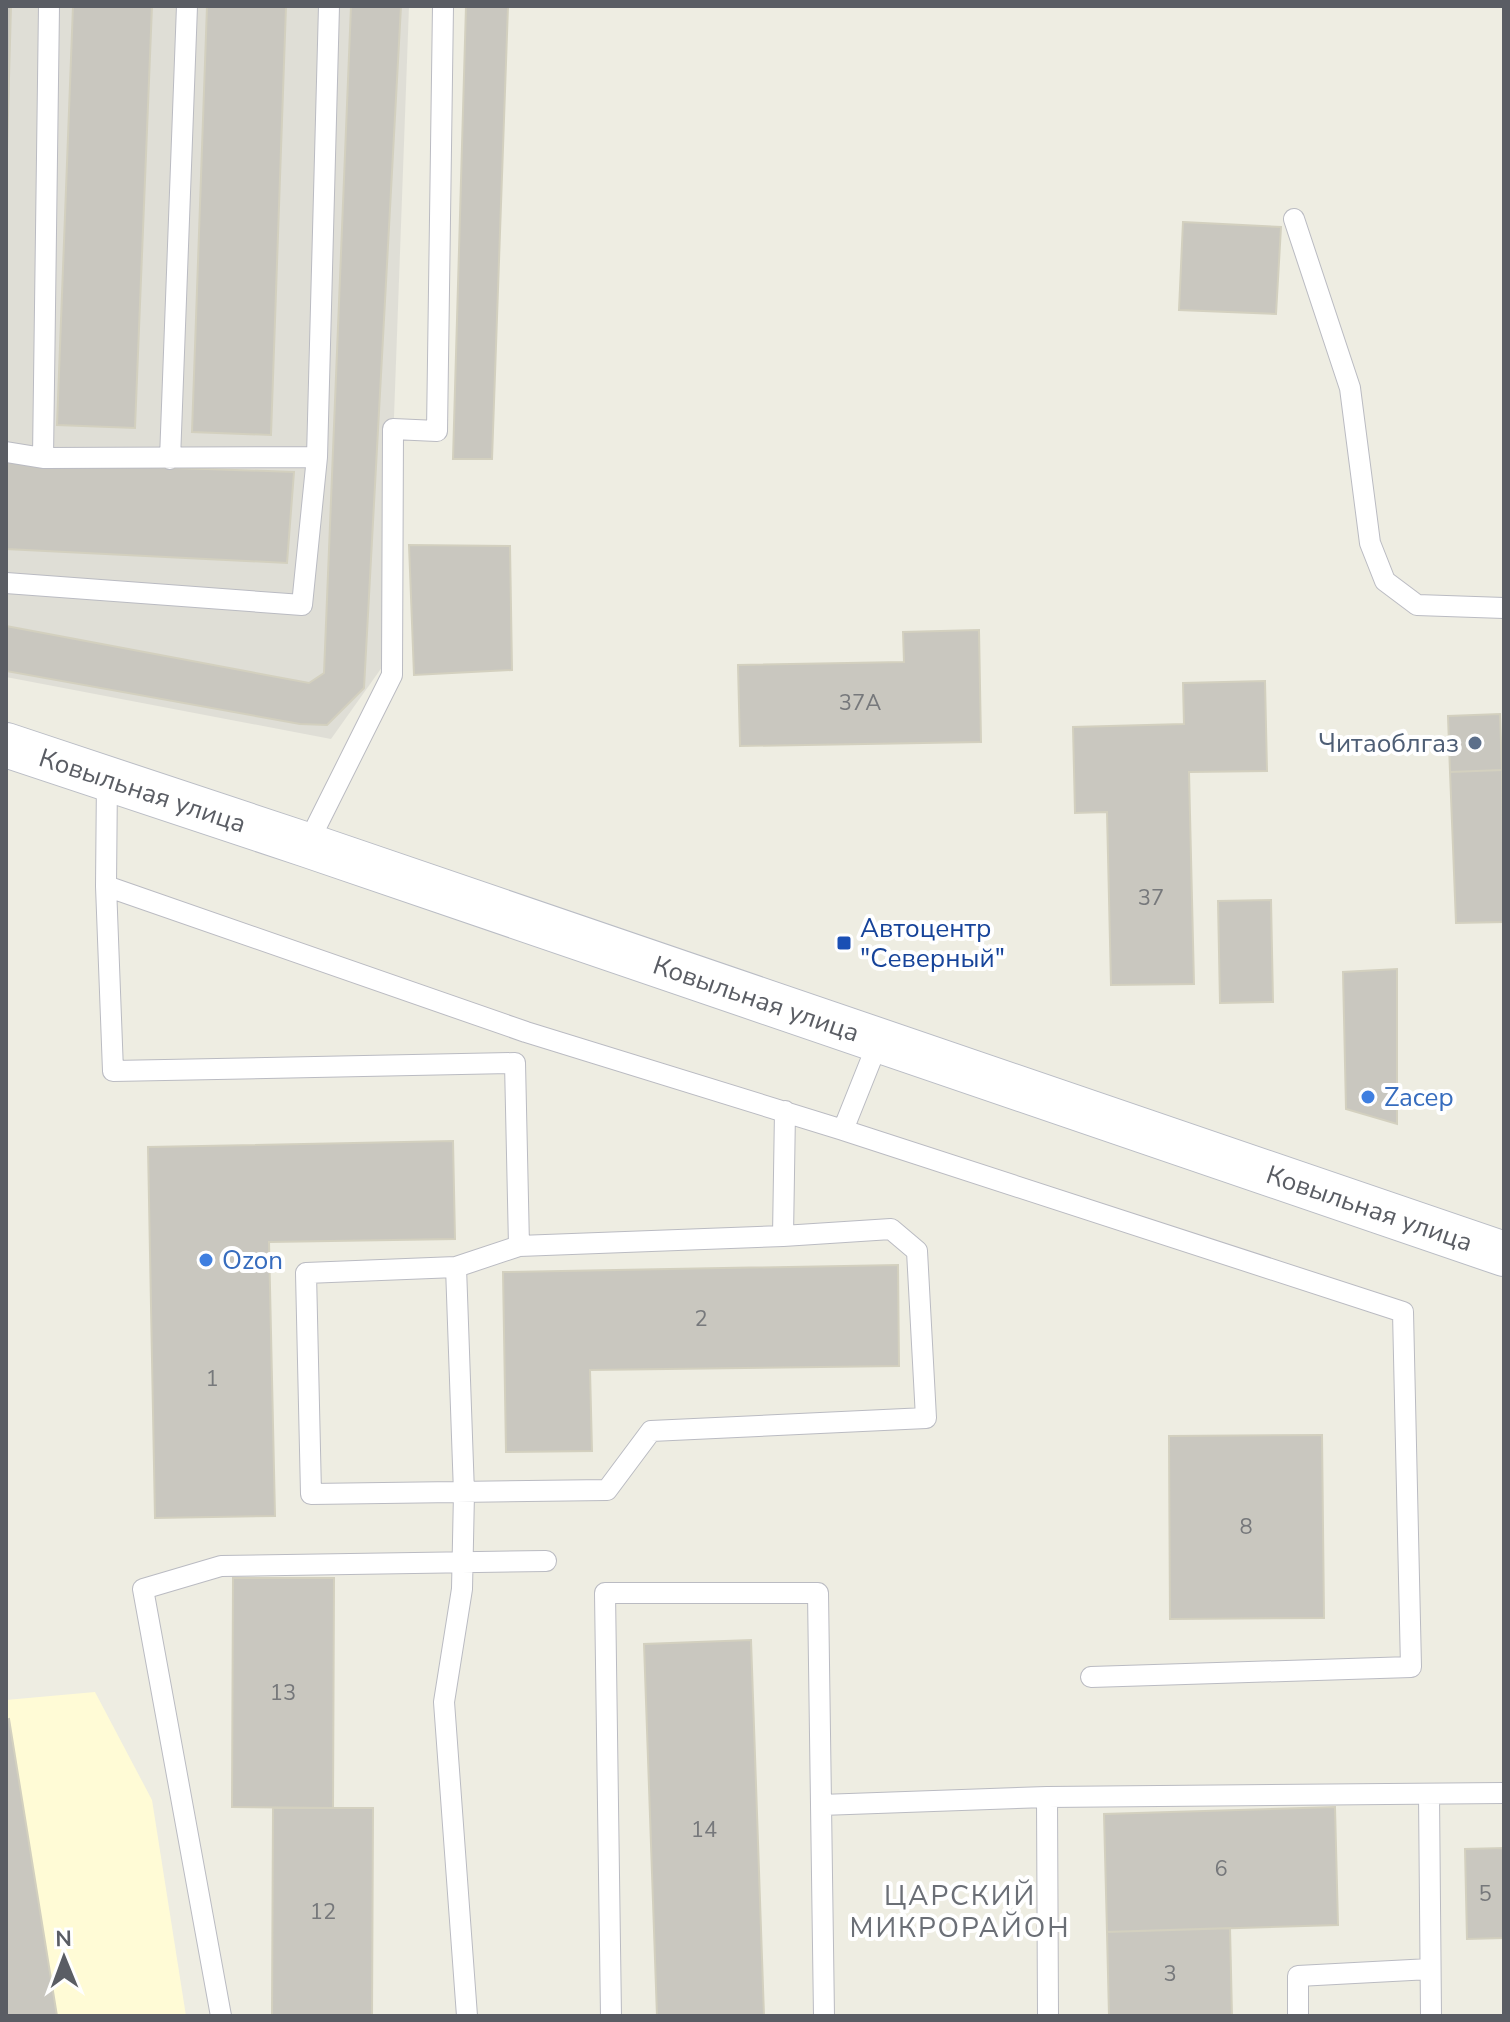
<svg xmlns="http://www.w3.org/2000/svg" width="1510" height="2022" font-family="'Nunito Sans',sans-serif">
<style>
.commercial{fill:#fffbd6}
.industrial{fill:#dfded6}
.building{fill:#c9c7bf;stroke:#d3d0bf;stroke-width:2}
.lines{fill:none;stroke-linecap:round;stroke-linejoin:round}
.service-casing{stroke:#babbc2;stroke-width:22}
.secondary-casing{stroke:#babdc5;stroke-width:46}
.service{stroke:#fff;stroke-width:20}
.secondary{stroke:#fff;stroke-width:44}
.service-dot{fill:#5c6f8a;stroke:#fff;stroke-width:3}
.transit-dot{fill:#1a4fb4;stroke:#fff;stroke-width:3}
.shop-dot{fill:#3f7fe0;stroke:#fff;stroke-width:3}
.labels{text-anchor:middle;dominant-baseline:central;stroke-width:8;stroke-linejoin:round;paint-order:stroke}
.number-label{font-size:22px;fill:#76787b}
.service-label{font-size:26px;fill:#4e5e75;stroke:#fff;text-anchor:end}
.street-label{font-size:26px;fill:#5a5d64;stroke:#fff}
.transit-label{font-size:26px;fill:#164399;stroke:#fff;text-anchor:start}
.shop-label{font-size:26px;fill:#366cbe;stroke:#fff;text-anchor:start}
.neighbourhood-label{font-size:28px;letter-spacing:2px;fill:#6b6f76;stroke:#fff}
</style>
<rect width="100%" height="100%" fill="#eeede2"/>
<path class="commercial" d="M 95,1692 L 152,1800 L 186,2016 L 6,2016 L 6,1700 Z"/>
<path class="industrial" d="M 6,6 L 409,6 L 385,663 L 331,739 L 6,677 Z"/>
<path class="building" d="M 6,6 L 11,6 L 6,185 Z
M 73,6 L 152,6 L 135,428 L 57,425 Z
M 207,6 L 286,6 L 271,435 L 192,432 Z
M 351,6 L 401,6 L 364,688 L 327,725 L 300,724 L 6,671 L 6,626 L 309,683 L 324,673 Z
M 466,6 L 508,6 L 492,459 L 453,459 Z
M 1183,222 L 1281,227 L 1276,314 L 1179,310 Z
M 6,462 L 294,472 L 287,563 L 6,549 Z
M 409,545 L 510,546 L 512,670 L 414,675 Z
M 979,630 L 981,742 L 740,746 L 738,665 L 904,662 L 903,632 Z
M 1265,681 L 1267,771 L 1189,772 L 1194,984 L 1111,985 L 1107,812 L 1075,813 L 1073,727 L 1184,724 L 1183,683 Z
M 1500,714 L 1502,770 L 1450,772 L 1448,716 Z
M 1502,770 L 1504,922 L 1456,923 L 1450,772 Z
M 1271,900 L 1273,1002 L 1220,1003 L 1218,901 Z
M 1397,969 L 1397,1124 L 1346,1109 L 1343,972 Z
M 453,1141 L 455,1239 L 269,1242 L 275,1516 L 155,1518 L 148,1147 Z
M 898,1265 L 899,1366 L 590,1370 L 592,1451 L 506,1452 L 503,1272 Z
M 1322,1435 L 1324,1618 L 1170,1619 L 1169,1436 Z
M 233,1578 L 334,1578 L 333,1808 L 232,1807 Z
M 751,1640 L 764,2016 L 657,2016 L 644,1644 Z
M 9,1719 L 57,2016 L 6,2016 L 6,1720 Z
M 1335,1807 L 1338,1925 L 1107,1932 L 1104,1814 Z
M 273,1808 L 373,1808 L 372,2016 L 272,2016 Z
M 1504,1848 L 1504,1938 L 1467,1939 L 1465,1849 Z
M 1230,1928 L 1232,2016 L 1109,2016 L 1107,1932 Z"/>
<g class="lines">
<g class="service-casing">
<path id="service" d="M 1294,219 L 1350,388 L 1370,543 L 1385,581 L 1417,605 L 1504,608
M 6,452 L 43,458 L 317,457
M 43,458 L 49,6
M 170,459 L 187,6
M 6,583 L 302,605 L 317,457 L 329,6
M 107,777 L 106,886 L 526,1032 L 843,1130 L 879,1040
M 307,845 L 392,675 L 393,429 L 437,431 L 443,6
M 106,886 L 113,1071 L 515,1063 L 519,1246
M 843,1130 L 1403,1312 L 1411,1667 L 1091,1677
M 783,1236 L 519,1246 L 456,1267 L 306,1273 L 311,1494 L 607,1490 L 651,1431 L 926,1418 L 917,1251 L 891,1229 L 783,1236 L 785,1111
M 456,1267 L 464,1493 L 462,1589 L 444,1702 L 467,2016
M 1429,1794 L 1431,2016
M 821,1805 L 1047,1797
M 221,2016 L 143,1589 L 221,1566 L 546,1561
M 611,2016 L 605,1593 L 818,1593 L 824,2016
M 1048,2016 L 1047,1797 L 1504,1793
M 1298,2016 L 1298,1976 L 1430,1969"/>
</g>
<g class="secondary-casing">
<g id="secondary">
<path id="s1" d="M 6,745 L 307,845 L 1504,1254"/>
</g>
</g>
<use href="#service" class="service"/>
<use href="#secondary" class="secondary"/>
</g>
<circle class="service-dot" cx="1475" cy="743" r="8"/>
<rect class="transit-dot" x="836" y="935" width="16" height="16" rx="4"/>
<g class="shop-dot">
<circle cx="1368" cy="1097" r="8"/>
<circle cx="206" cy="1260" r="8"/>
</g>
<g class="labels">
<g class="number-label">
<text x="860" y="703">37А</text>
<text x="1151" y="898">37</text>
<text x="701" y="1319">2</text>
<text x="212" y="1379">1</text>
<text x="1246" y="1527">8</text>
<text x="283" y="1693">13</text>
<text x="704" y="1830">14</text>
<text x="1221" y="1869">6</text>
<text x="1485" y="1894">5</text>
<text x="323" y="1912">12</text>
<text x="1170" y="1974">3</text>
</g>
<g class="service-label">
<text x="1459" y="743">Читаоблгаз</text>
</g>
<g class="street-label">
<text stroke="none"><textPath href="#s1" startOffset="144">Ковыльная улица</textPath></text>
<text stroke="none"><textPath href="#s1" startOffset="792">Ковыльная улица</textPath></text>
<text stroke="none"><textPath href="#s1" startOffset="1440">Ковыльная улица</textPath></text>
</g>
<g class="transit-label">
<text x="860" y="928">Автоцентр<tspan x="860" dy="30">"Северный"</tspan></text>
</g>
<g class="shop-label">
<text x="1384" y="1097">Zacep</text>
<text x="222" y="1260">Ozon</text>
</g>
<g class="neighbourhood-label">
<text x="960" y="1896">ЦАРСКИЙ<tspan x="960" dy="32">МИКРОРАЙОН</tspan></text>
</g>
</g>
<rect width="1510" height="2022" fill="none" stroke="#5a5d64" stroke-width="16"/>
<g transform="translate(64 1958) rotate(359)" stroke="#ffffff" stroke-width="6" paint-order="stroke">
<path d="M0-6L14 30L0 20L-14 30Z" fill="#5a5d64"/>
<text y="-12" font-size="22" font-weight="bold" text-anchor="middle" fill="#5a5d64">N</text>
</g>
</svg>
